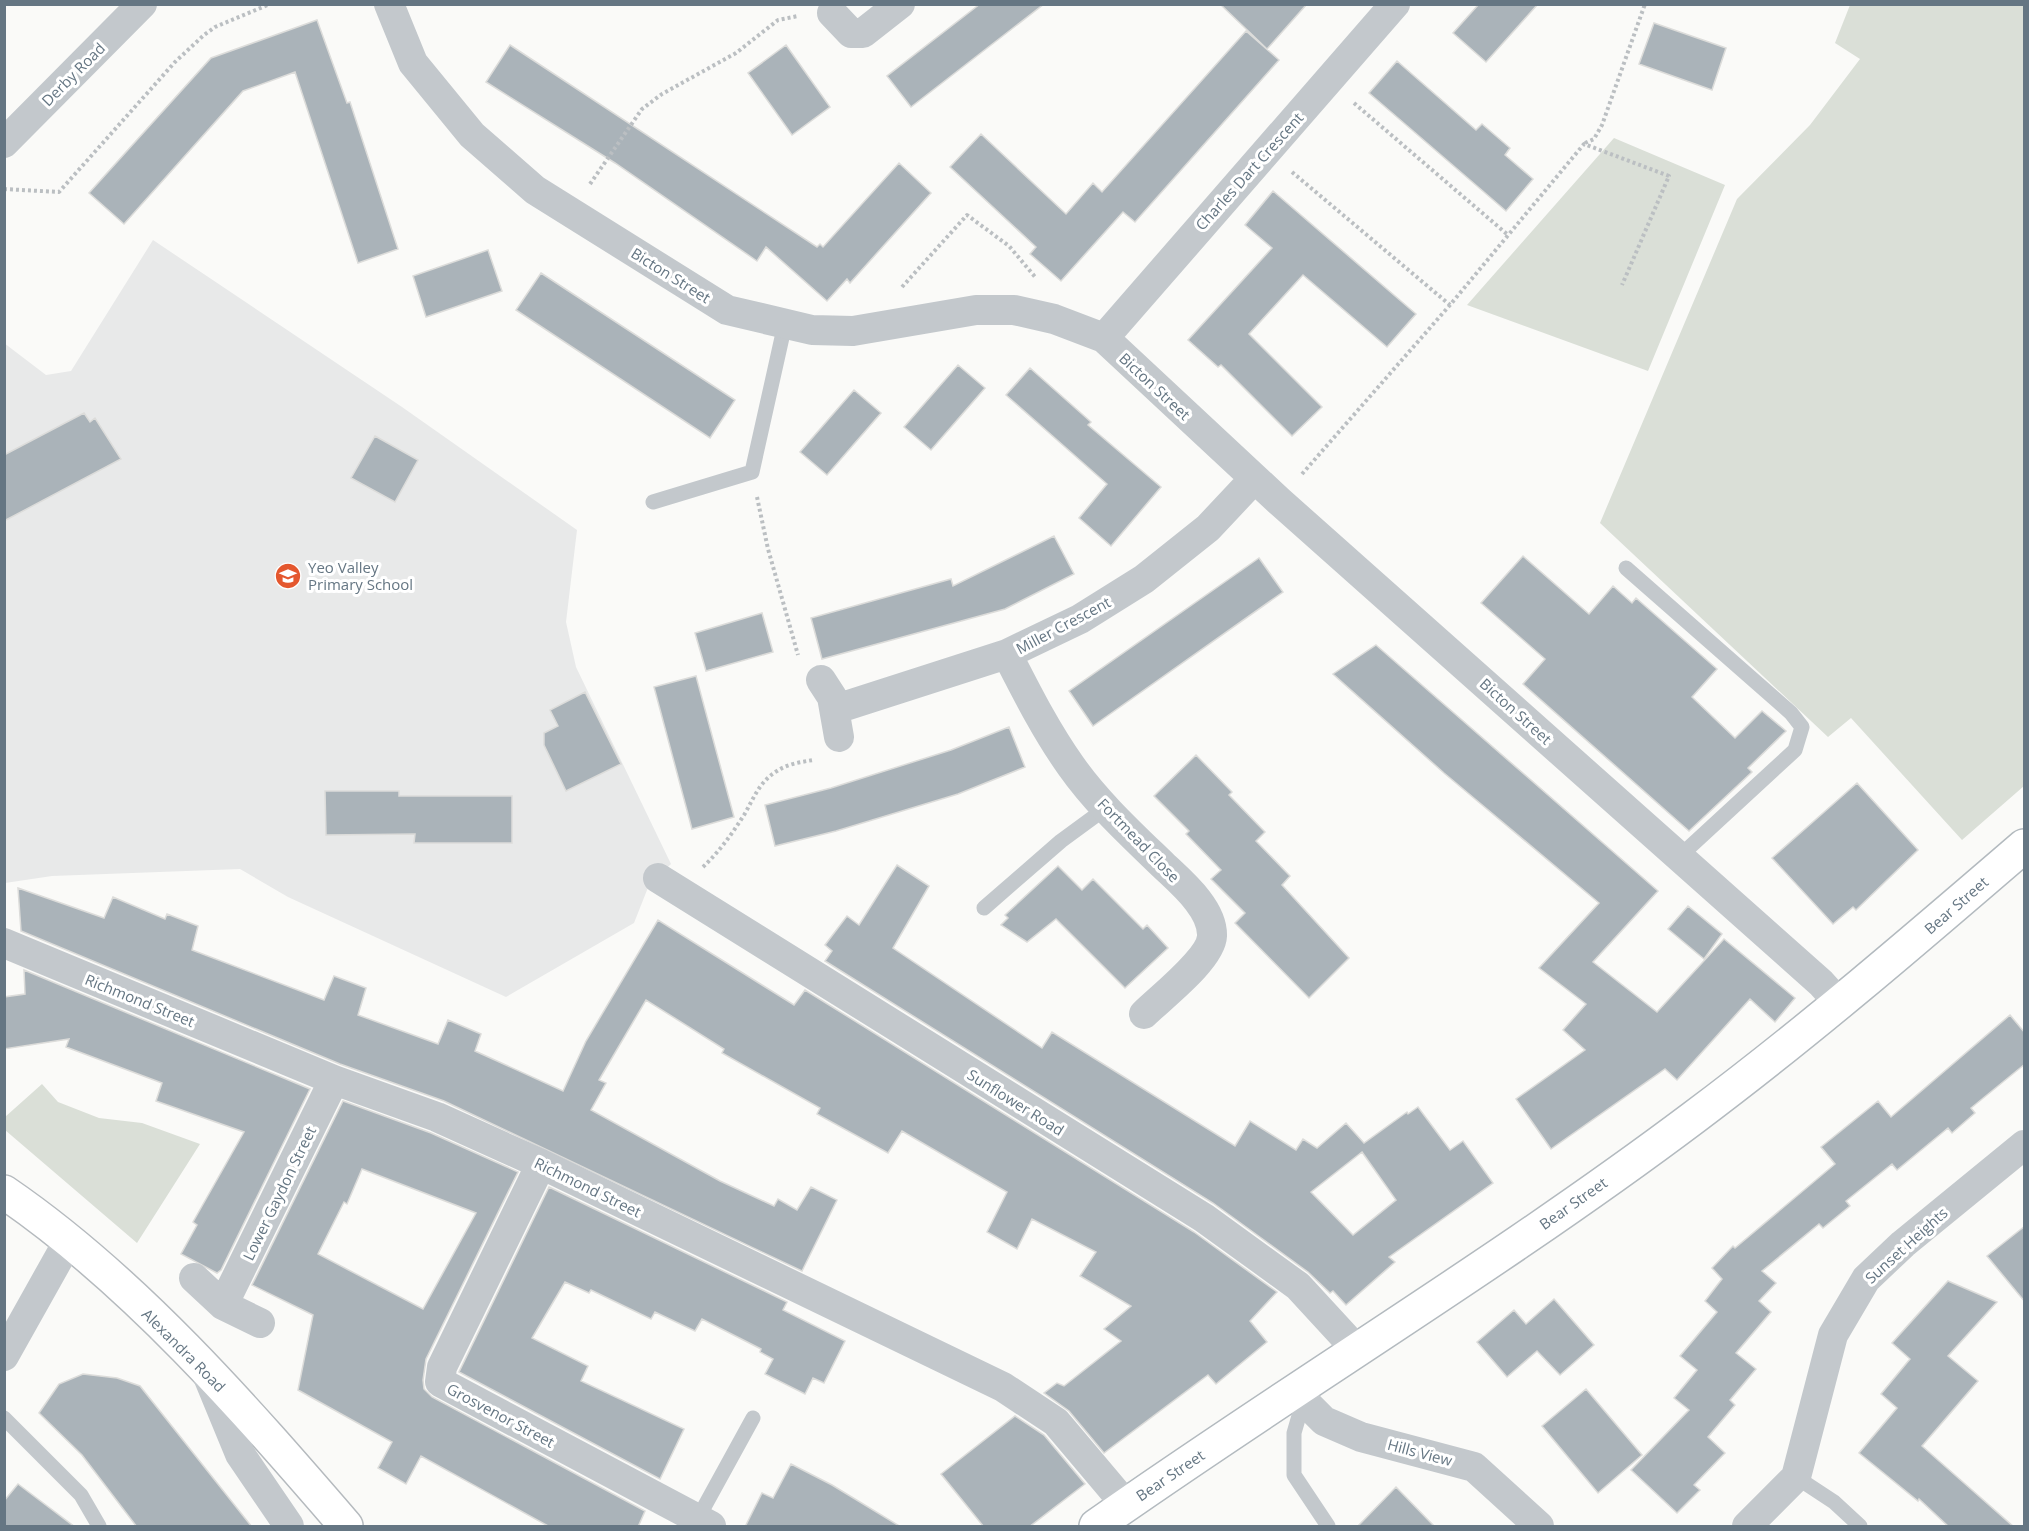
<svg xmlns="http://www.w3.org/2000/svg" width="2029" height="1531" font-family="'Open Sans',sans-serif">
<style>
.built{fill:#e8e9e9}
.green{fill:#dadfd7}
.building{fill:#aab3b9;stroke:#dcdcda;stroke-width:1.5;fill-rule:evenodd}
.lines{fill:none;stroke-linecap:round;stroke-linejoin:round}
.secondary-casing{stroke:#b3babf;stroke-width:36}
.primary-casing{stroke:#b5babe;stroke-width:36}
.path{stroke:#bbbfc2;stroke-width:4;stroke-dasharray:3 3;stroke-linecap:butt}
.lane{stroke:#c3c8cc;stroke-width:15}
.street{stroke:#c3c8cc;stroke-width:30}
.secondary{stroke:#fff;stroke-width:33}
.primary{stroke:#fff;stroke-width:33}
.labels{text-anchor:middle;dominant-baseline:central;stroke-width:6;stroke-linejoin:round;paint-order:stroke}
.street-label{font-size:15px;fill:#657683;stroke:#fff}
.poi-label{font-size:15px;fill:#657683;stroke:#fff;text-anchor:start}
</style>
<rect width="100%" height="100%" fill="#fafaf8"/>
<path class="built" d="M 153,240 L 402,407 L 577,530 L 566,622 L 576,667 L 671,864 L 649,885 L 634,923 L 506,997 L 288,897 L 240,869 L 52,876 L 5,883 L 4,343 L 46,375 L 71,371 Z"/>
<path class="green" d="M 1850,5 L 2024,5 L 2024,786 L 1962,840 L 1851,718 L 1828,737 L 1600,523 L 1737,199 L 1810,125 L 1860,59 L 1835,43 Z
M 1614,138 L 1725,185 L 1648,371 L 1467,305 Z
M 42,1084 L 58,1102 L 99,1118 L 142,1123 L 200,1144 L 137,1243 L 5,1130 L 5,1117 Z"/>
<path class="building" d="M 980,4 L 1044,4 L 911,107 L 887,76 Z
M 1220,4 L 1307,4 L 1267,49 Z
M 1479,4 L 1538,4 L 1486,62 L 1453,33 Z
M 317,20 L 347,103 L 350,102 L 398,249 L 358,263 L 295,72 L 243,91 L 124,224 L 89,193 L 211,58 Z
M 1654,23 L 1726,48 L 1712,90 L 1639,64 Z
M 1246,31 L 1279,60 L 1135,222 L 1123,212 L 1061,281 L 1030,254 L 1036,247 L 950,167 L 981,134 L 1066,214 L 1093,183 L 1102,192 Z
M 510,45 L 817,247 L 820,244 L 823,247 L 899,163 L 931,193 L 850,283 L 847,279 L 827,301 L 766,247 L 757,261 L 615,163 L 486,82 Z
M 786,45 L 830,107 L 792,135 L 748,73 Z
M 1397,61 L 1476,130 L 1482,124 L 1510,148 L 1505,155 L 1533,179 L 1506,211 L 1369,93 Z
M 1273,191 L 1416,314 L 1387,347 L 1303,275 L 1249,334 L 1322,407 L 1292,436 L 1221,365 L 1218,367 L 1188,340 L 1272,248 L 1245,225 Z
M 488,250 L 502,291 L 426,317 L 413,276 Z
M 541,273 L 735,400 L 710,438 L 516,310 Z
M 958,365 L 985,388 L 931,450 L 904,427 Z
M 1030,368 L 1091,422 L 1088,425 L 1161,487 L 1111,546 L 1079,518 L 1107,484 L 1006,395 Z
M 854,390 L 881,413 L 827,475 L 800,452 Z
M 84,413 L 90,422 L 95,418 L 121,459 L 4,521 L 4,455 Z
M 375,436 L 418,460 L 395,502 L 351,478 Z
M 1054,536 L 1074,574 L 1005,609 L 822,659 L 811,618 L 951,579 L 953,586 Z
M 1523,556 L 1589,614 L 1613,586 L 1632,603 L 1636,598 L 1717,669 L 1692,697 L 1735,738 L 1762,711 L 1786,731 L 1748,768 L 1752,772 L 1689,831 L 1523,684 L 1545,659 L 1481,603 Z
M 1259,558 L 1283,592 L 1093,726 L 1069,691 Z
M 762,613 L 773,652 L 706,671 L 695,633 Z
M 1376,645 L 1658,891 L 1593,962 L 1657,1012 L 1724,939 L 1795,998 L 1775,1022 L 1750,999 L 1677,1080 L 1665,1069 L 1551,1149 L 1516,1099 L 1585,1050 L 1563,1030 L 1586,1004 L 1539,968 L 1599,903 L 1444,773 L 1333,674 Z
M 696,676 L 734,817 L 692,829 L 654,687 Z
M 585,692 L 621,764 L 566,791 L 544,745 L 544,733 L 558,726 L 550,710 Z
M 1009,727 L 1025,767 L 958,794 L 836,831 L 775,846 L 765,805 L 831,788 L 951,750 Z
M 1196,755 L 1232,792 L 1229,795 L 1265,832 L 1256,841 L 1290,876 L 1282,885 L 1349,958 L 1309,998 L 1235,923 L 1245,913 L 1211,879 L 1221,870 L 1186,834 L 1189,831 L 1154,796 Z
M 1857,783 L 1918,850 L 1856,910 L 1853,907 L 1833,924 L 1772,858 Z
M 325,791 L 399,791 L 399,796 L 512,796 L 512,843 L 414,843 L 415,834 L 326,835 Z
M 897,865 L 929,886 L 893,948 L 1042,1048 L 1052,1032 L 1235,1146 L 1250,1121 L 1296,1150 L 1303,1139 L 1317,1148 L 1346,1123 L 1364,1143 L 1407,1112 L 1408,1114 L 1418,1107 L 1450,1150 L 1463,1141 L 1493,1183 L 1389,1257 L 1395,1262 L 1346,1305 L 1333,1291 L 1330,1293 L 1308,1272 L 1213,1203 L 825,961 L 832,951 L 825,945 L 847,916 L 859,925 ZM 1362,1152 L 1396,1200 L 1353,1235 L 1311,1192 Z
M 1058,866 L 1082,890 L 1093,879 L 1143,929 L 1147,925 L 1168,948 L 1125,988 L 1056,919 L 1027,942 L 1001,925 L 1008,918 L 1005,915 Z
M 18,888 L 104,918 L 113,897 L 165,919 L 167,914 L 198,926 L 192,950 L 324,1000 L 334,976 L 366,988 L 358,1015 L 438,1044 L 448,1020 L 481,1034 L 475,1051 L 563,1091 L 586,1041 L 658,920 L 794,1005 L 805,990 L 1194,1232 L 1277,1292 L 1250,1321 L 1267,1342 L 1216,1384 L 1208,1375 L 1104,1453 L 1069,1411 L 1044,1393 L 1057,1383 L 1064,1386 L 1121,1341 L 1104,1329 L 1131,1306 L 1080,1276 L 1096,1252 L 1032,1219 L 1017,1249 L 987,1232 L 1007,1192 L 902,1131 L 888,1153 L 817,1114 L 820,1108 L 722,1053 L 724,1049 L 646,1000 L 599,1080 L 606,1083 L 591,1110 L 720,1181 L 774,1206 L 778,1199 L 797,1210 L 811,1187 L 837,1200 L 802,1271 L 444,1101 L 340,1064 L 21,931 Z
M 1688,906 L 1722,934 L 1704,959 L 1668,929 Z
M 24,970 L 310,1089 L 221,1270 L 217,1273 L 181,1254 L 197,1225 L 193,1222 L 244,1132 L 156,1101 L 162,1083 L 66,1047 L 69,1039 L 4,1049 L 4,997 L 25,994 Z
M 2010,1015 L 2025,1033 L 2025,1064 L 1971,1108 L 1975,1113 L 1952,1133 L 1948,1128 L 1897,1170 L 1892,1164 L 1846,1201 L 1850,1206 L 1823,1228 L 1819,1224 L 1762,1271 L 1776,1283 L 1759,1301 L 1771,1312 L 1736,1353 L 1756,1369 L 1730,1400 L 1735,1405 L 1708,1437 L 1725,1453 L 1694,1485 L 1700,1490 L 1677,1513 L 1631,1470 L 1689,1410 L 1674,1398 L 1697,1370 L 1680,1356 L 1717,1312 L 1705,1301 L 1722,1279 L 1712,1268 L 1733,1246 L 1735,1248 L 1835,1164 L 1821,1147 L 1878,1101 L 1891,1117 Z
M 343,1101 L 431,1133 L 518,1172 L 426,1359 L 423,1380 L 424,1389 L 432,1397 L 645,1511 L 638,1527 L 550,1527 L 421,1456 L 406,1484 L 378,1468 L 392,1442 L 298,1390 L 313,1315 L 252,1285 ZM 362,1169 L 476,1213 L 423,1309 L 318,1254 L 344,1202 L 347,1204 Z
M 549,1187 L 787,1302 L 783,1310 L 845,1341 L 824,1383 L 813,1378 L 805,1394 L 765,1374 L 773,1359 L 760,1352 L 761,1349 L 702,1319 L 695,1331 L 655,1312 L 651,1319 L 591,1290 L 589,1293 L 565,1282 L 532,1338 L 588,1366 L 581,1381 L 684,1429 L 660,1479 L 459,1372 Z
M 2025,1226 L 2025,1302 L 1987,1256 Z
M 1948,1281 L 1997,1302 L 1948,1356 L 1978,1381 L 1922,1446 L 2014,1527 L 1949,1527 L 1919,1499 L 1918,1501 L 1859,1453 L 1897,1408 L 1881,1394 L 1910,1359 L 1892,1343 Z
M 1554,1299 L 1594,1345 L 1560,1375 L 1537,1351 L 1507,1377 L 1477,1342 L 1514,1310 L 1526,1324 Z
M 83,1374 L 117,1378 L 140,1386 L 252,1527 L 137,1527 L 82,1455 L 39,1413 L 59,1384 Z
M 1586,1389 L 1642,1455 L 1598,1493 L 1542,1426 Z
M 1015,1416 L 1044,1435 L 1085,1484 L 1029,1527 L 984,1527 L 941,1474 Z
M 791,1464 L 832,1485 L 901,1527 L 745,1527 L 762,1493 L 773,1498 Z
M 18,1484 L 75,1527 L 4,1527 L 4,1501 Z
M 1396,1487 L 1435,1527 L 1357,1527 Z"/>
<g class="lines">
<g class="secondary-casing">
<path id="secondary" d="M 1096,1526 C 1293,1387 1500,1263 1693,1118 C 1808,1032 1916,939 2024,846"/>
</g>
<g class="primary-casing">
<path id="primary" d="M 4,1192 C 133,1280 245,1409 346,1526"/>
</g>
<path class="path" d="M 1354,103 L 1508,235
M 1585,143 L 1594,139 L 1602,125 L 1645,4
M 1292,172 L 1450,305
M 590,184 L 642,109 L 662,94 L 736,53 L 778,20 L 798,16
M 4,189 L 59,192 L 175,62 L 204,35 L 215,27 L 270,4
M 902,287 L 967,215 L 1009,246 L 1036,278
M 1302,474 L 1450,305 L 1584,144 L 1669,176 L 1622,285
M 757,497 L 768,549 L 798,655
M 703,867 C 719,852 732,834 744,815 C 754,798 759,782 777,771 C 787,764 801,762 813,760"/>
<path class="lane" d="M 653,502 L 752,472 L 785,324
M 1626,568 L 1791,713 L 1802,727 L 1795,750 L 1680,856
M 984,908 L 1061,841 L 1106,808
M 1303,1402 L 1294,1433 L 1294,1475 L 1328,1526
M 4,1418 L 81,1495 L 99,1526
M 1796,1477 L 1834,1502 L 1860,1526
M 697,1520 L 753,1418"/>
<path class="street" d="M 389,4 L 413,63 L 472,135 L 535,190 L 727,310 L 812,330 L 853,331 L 976,310 L 1014,310 L 1054,319 L 1104,338 L 1279,501 L 1821,983 L 1840,1004
M 832,13 L 851,33 L 863,33 L 900,4
M 4,143 L 142,4
M 1104,338 L 1395,4
M 1007,654 C 1027,693 1046,731 1071,766 C 1097,803 1132,835 1164,866 C 1182,883 1213,909 1212,936 C 1211,959 1161,997 1144,1014
M 821,680 L 832,697 L 839,737
M 836,709 L 1007,654 L 1080,619 L 1144,579 L 1208,528 L 1254,479
M 658,878 L 1204,1218 L 1298,1286 L 1356,1349
M 4,943 L 334,1080 L 437,1117 L 541,1164 L 1003,1387 L 1056,1422 L 1126,1505
M 541,1164 L 442,1367 L 440,1382 L 711,1526
M 194,1278 L 223,1305 L 334,1080
M 223,1305 L 260,1323
M 4,1356 L 69,1240
M 207,1374 L 240,1454 L 289,1526
M 1294,1391 L 1324,1421 L 1361,1437 L 1474,1467 L 1539,1526
M 1747,1526 L 1796,1477 L 1833,1335 L 1866,1279 L 1903,1244 L 2024,1145"/>
<use href="#secondary" class="secondary"/>
<use href="#primary" class="primary"/>
</g>
<defs>
<g id="school-disc" transform="scale(1.35)"><circle r="9.5" fill="#e4572e" stroke="#fff"/><path d="M0-5L7-2L0 1L-7-2ZM-4 1L0 2.5L4 1V4Q0 6-4 4Z" fill="#fff"/></g>
</defs>
<g fill-rule="evenodd">
<use href="#school-disc" x="288" y="576"/>
</g>
<g class="labels">
<g class="street-label">
<text transform="translate(73 74) rotate(-45)">Derby Road</text>
<text transform="translate(1249 171) rotate(-48)">Charles Dart Crescent</text>
<text transform="translate(671 275) rotate(32)">Bicton Street</text>
<text transform="translate(1155 386) rotate(43)">Bicton Street</text>
<text transform="translate(1063 625) rotate(-28)">Miller Crescent</text>
<text transform="translate(1516 711) rotate(42)">Bicton Street</text>
<text transform="translate(1139 840) rotate(46)">Fortmead Close</text>
<text transform="translate(1956 905) rotate(-41)">Bear Street</text>
<text transform="translate(140 1000) rotate(22)">Richmond Street</text>
<text transform="translate(1016 1102) rotate(32)">Sunflower Road</text>
<text transform="translate(588 1187) rotate(26)">Richmond Street</text>
<text transform="translate(279 1193) rotate(-64)">Lower Gaydon Street</text>
<text transform="translate(1573 1203) rotate(-35)">Bear Street</text>
<text transform="translate(1906 1245) rotate(-42)">Sunset Heights</text>
<text transform="translate(184 1350) rotate(45)">Alexandra Road</text>
<text transform="translate(501 1415) rotate(28)">Grosvenor Street</text>
<text transform="translate(1420 1452) rotate(15)">Hills View</text>
<text transform="translate(1170 1475) rotate(-34)">Bear Street</text>
</g>
<g class="poi-label">
<text x="308" y="567">Yeo Valley<tspan x="308" dy="17">Primary School</tspan></text>
</g>
</g>
<rect width="2029" height="1531" fill="none" stroke="#657683" stroke-width="12"/>
</svg>
